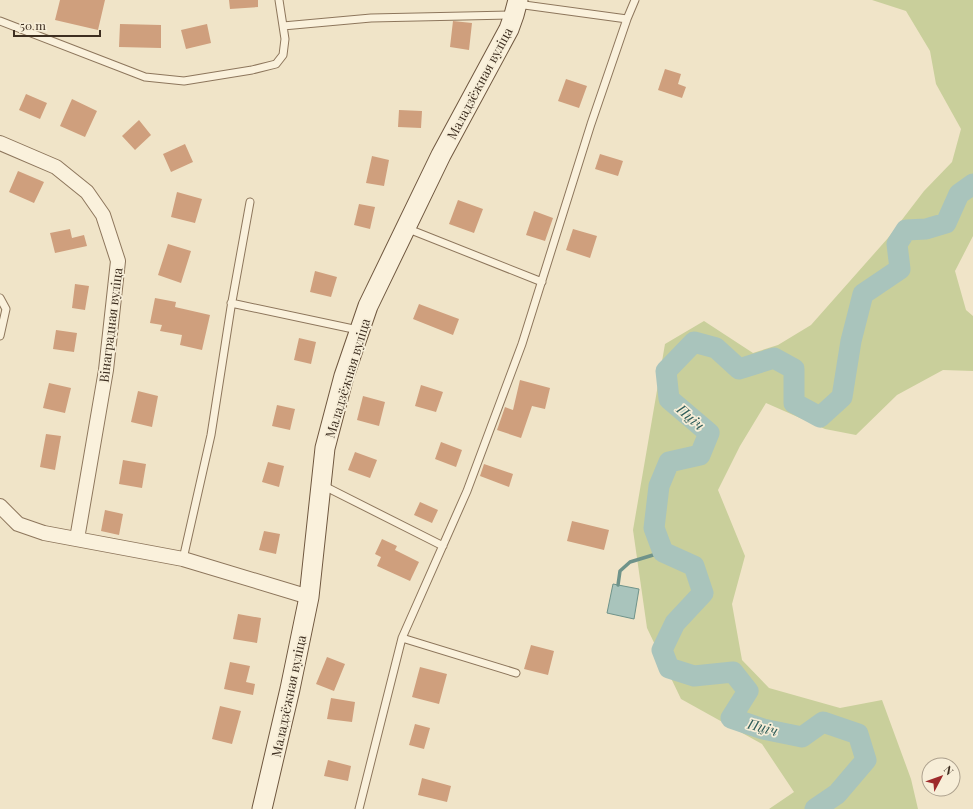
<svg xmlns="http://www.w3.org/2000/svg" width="973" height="809" font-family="'Playfair Display',serif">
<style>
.green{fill:#c9cf9b}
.water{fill:#a9c4bc;stroke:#6f938a}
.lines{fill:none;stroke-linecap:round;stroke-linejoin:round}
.stream{stroke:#6f938a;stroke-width:3.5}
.river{stroke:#a9c4bc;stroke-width:21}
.building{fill:#cf9f7d}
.lane-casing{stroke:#8d765c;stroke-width:9}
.street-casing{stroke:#8d765c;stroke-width:16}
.secondary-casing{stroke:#6f573f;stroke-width:21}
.lane{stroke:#faf1dc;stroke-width:7}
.street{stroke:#faf1dc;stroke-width:14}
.secondary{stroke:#faf1dc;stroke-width:19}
.labels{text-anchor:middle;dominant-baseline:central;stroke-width:3.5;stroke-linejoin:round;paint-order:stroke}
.street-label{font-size:13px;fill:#3d2e20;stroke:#f7eed8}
.water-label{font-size:14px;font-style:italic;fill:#2f5d5a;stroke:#f7eed8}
</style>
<rect width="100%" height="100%" fill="#f0e4c8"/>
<path class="green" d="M 872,0 L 973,0 L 973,236 L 955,271 L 966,310 L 973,316 L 973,371 L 943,370 L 897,395 L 856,435 L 825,429 L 766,403 L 740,446 L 718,490 L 745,556 L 732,604 L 742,660 L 769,688 L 840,708 L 882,700 L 911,779 L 918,809 L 769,809 L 794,792 L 762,744 L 681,699 L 647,628 L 633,530 L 665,344 L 704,321 L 753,353 L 778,345 L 811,325 L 888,238 L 924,191 L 952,162 L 961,129 L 936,84 L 930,51 L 906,11 Z"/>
<path class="water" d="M 613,584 L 639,589 L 634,619 L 607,613 Z"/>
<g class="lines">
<path class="stream" d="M 618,585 L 620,571 L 630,562 L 663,552"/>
<path class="river" d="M 815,809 L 837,794 L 866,760 L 858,734 L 823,722 L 802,737 L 763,729 L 731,718 L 748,691 L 733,672 L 694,676 L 669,668 L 662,650 L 675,623 L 703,593 L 694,566 L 663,552 L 654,528 L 659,486 L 669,462 L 700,455 L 709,433 L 669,399 L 666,371 L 694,342 L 716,348 L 739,369 L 774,358 L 794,369 L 794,403 L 820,417 L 842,397 L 851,341 L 863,294 L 900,269 L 897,244 L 906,230 L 926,229 L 946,223 L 959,194 L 973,184"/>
</g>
<path class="building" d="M 60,0 L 105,0 L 98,30 L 55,20 Z
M 229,0 L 258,0 L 258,7 L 230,9 Z
M 453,21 L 472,23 L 469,50 L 450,47 Z
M 120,24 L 161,25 L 161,48 L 119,47 Z
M 207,24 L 211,43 L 186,49 L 181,30 Z
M 665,69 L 681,74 L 678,84 L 686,87 L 682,98 L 658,90 Z
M 566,79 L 587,86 L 579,108 L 558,101 Z
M 26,94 L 47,103 L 40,119 L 19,110 Z
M 72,99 L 97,111 L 85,137 L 60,126 Z
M 399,110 L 422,111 L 421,128 L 398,127 Z
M 139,120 L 151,135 L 135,150 L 122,136 Z
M 185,144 L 193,162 L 171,172 L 163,154 Z
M 600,154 L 623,161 L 618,176 L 595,169 Z
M 372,156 L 389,160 L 384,186 L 366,183 Z
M 18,171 L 44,182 L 34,203 L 9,192 Z
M 177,192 L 202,199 L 195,223 L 171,217 Z
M 458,200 L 483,209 L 474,233 L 449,224 Z
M 359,204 L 375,207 L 370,229 L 354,225 Z
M 534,211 L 553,218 L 545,241 L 526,235 Z
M 70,229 L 72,238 L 84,235 L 87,246 L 55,253 L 50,233 Z
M 573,229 L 597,236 L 590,258 L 566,250 Z
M 168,244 L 191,251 L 181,283 L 158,275 Z
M 315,271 L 337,277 L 331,297 L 310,292 Z
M 75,284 L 89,286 L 85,310 L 72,308 Z
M 155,298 L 176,302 L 175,307 L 210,315 L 202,350 L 180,345 L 182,335 L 160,331 L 162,325 L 150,323 Z
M 419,304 L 459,319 L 453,335 L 413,319 Z
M 56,330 L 77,333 L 74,352 L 53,349 Z
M 299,338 L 316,342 L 311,364 L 294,360 Z
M 520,380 L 550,388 L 545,409 L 532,406 L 521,438 L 497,430 L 505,407 L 513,410 Z
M 49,383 L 71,388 L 65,413 L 43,408 Z
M 421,385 L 443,392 L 436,412 L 415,406 Z
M 138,391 L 158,396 L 152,427 L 131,422 Z
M 363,396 L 385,402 L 379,426 L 357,420 Z
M 277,405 L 295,409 L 290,430 L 272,426 Z
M 46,434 L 61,436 L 55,470 L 40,467 Z
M 441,442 L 462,450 L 456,467 L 435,459 Z
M 355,452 L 377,460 L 370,478 L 348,470 Z
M 123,460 L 146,464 L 142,488 L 119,484 Z
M 268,462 L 284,466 L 279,487 L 262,482 Z
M 484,464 L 513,474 L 509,487 L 480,476 Z
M 420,502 L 438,510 L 432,523 L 414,515 Z
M 105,510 L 123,514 L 119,535 L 101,531 Z
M 572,521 L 609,530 L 604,550 L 567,541 Z
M 264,531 L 280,534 L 276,554 L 259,550 Z
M 382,539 L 397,546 L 395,550 L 419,562 L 410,581 L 377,566 L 381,557 L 375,554 Z
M 238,614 L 261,618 L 257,643 L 233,639 Z
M 531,645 L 554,651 L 548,675 L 524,669 Z
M 327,657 L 345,664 L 334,691 L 316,684 Z
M 230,662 L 250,666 L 246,682 L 255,684 L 253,695 L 224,689 Z
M 420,667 L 447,674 L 439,704 L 412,697 Z
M 331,698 L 355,702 L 352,722 L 327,719 Z
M 220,706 L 241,711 L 232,744 L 212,739 Z
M 415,724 L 430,728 L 424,749 L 409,745 Z
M 328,760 L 351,766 L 348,781 L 324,776 Z
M 422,778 L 451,786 L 447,802 L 418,795 Z"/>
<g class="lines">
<g class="lane-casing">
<path id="lane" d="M 517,4 L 627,19
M 0,21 L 145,77 L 184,81 L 252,70 L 276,64 L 283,55 L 285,39 L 279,0
M 283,26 L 371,18 L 512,15
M 406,228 L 542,282
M 0,298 L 6,309 L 0,336
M 231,303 L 358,330
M 322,485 L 443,546
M 183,559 L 211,435 L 231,307 L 250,202
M 402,638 L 516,673
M 359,809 L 402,638 L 467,491 L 522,344 L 591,124 L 627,19 L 635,0"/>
</g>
<g class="street-casing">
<path id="street" d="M 0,143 L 56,167 L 87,192 L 103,215 L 118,261 L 106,370 L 77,539
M 0,506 L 18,524 L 44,533 L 183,559 L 309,597"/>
</g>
<g class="secondary-casing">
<path id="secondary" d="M 262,809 L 290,689 L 309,597 L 325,448 L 344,376 L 368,306 L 441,155 L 509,29 L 514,15 L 518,0"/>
</g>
<use href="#lane" class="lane"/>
<use href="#street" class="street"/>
<use href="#secondary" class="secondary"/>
</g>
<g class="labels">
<g class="street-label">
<text transform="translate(479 83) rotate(-62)">Маладзёжная вуліца</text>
<text transform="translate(110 325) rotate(-83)">Вінаградная вуліца</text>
<text transform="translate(347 378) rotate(-73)">Маладзёжная вуліца</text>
<text transform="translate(288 696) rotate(-78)">Маладзёжная вуліца</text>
</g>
<g class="water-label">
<text transform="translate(691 417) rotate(41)">Пціч</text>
<text transform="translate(763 727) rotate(15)">Пціч</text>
</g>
</g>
<g transform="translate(941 777) rotate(49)"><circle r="19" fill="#f7eed8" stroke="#ada18e"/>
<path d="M0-3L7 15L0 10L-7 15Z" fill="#9e2a2b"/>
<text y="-6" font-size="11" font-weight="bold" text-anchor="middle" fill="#3d2e20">N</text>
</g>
<path d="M14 30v6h86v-6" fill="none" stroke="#3d2e20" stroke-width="2"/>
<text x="20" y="30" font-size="12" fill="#3d2e20" stroke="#f7eed8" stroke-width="3" paint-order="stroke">50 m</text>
</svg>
